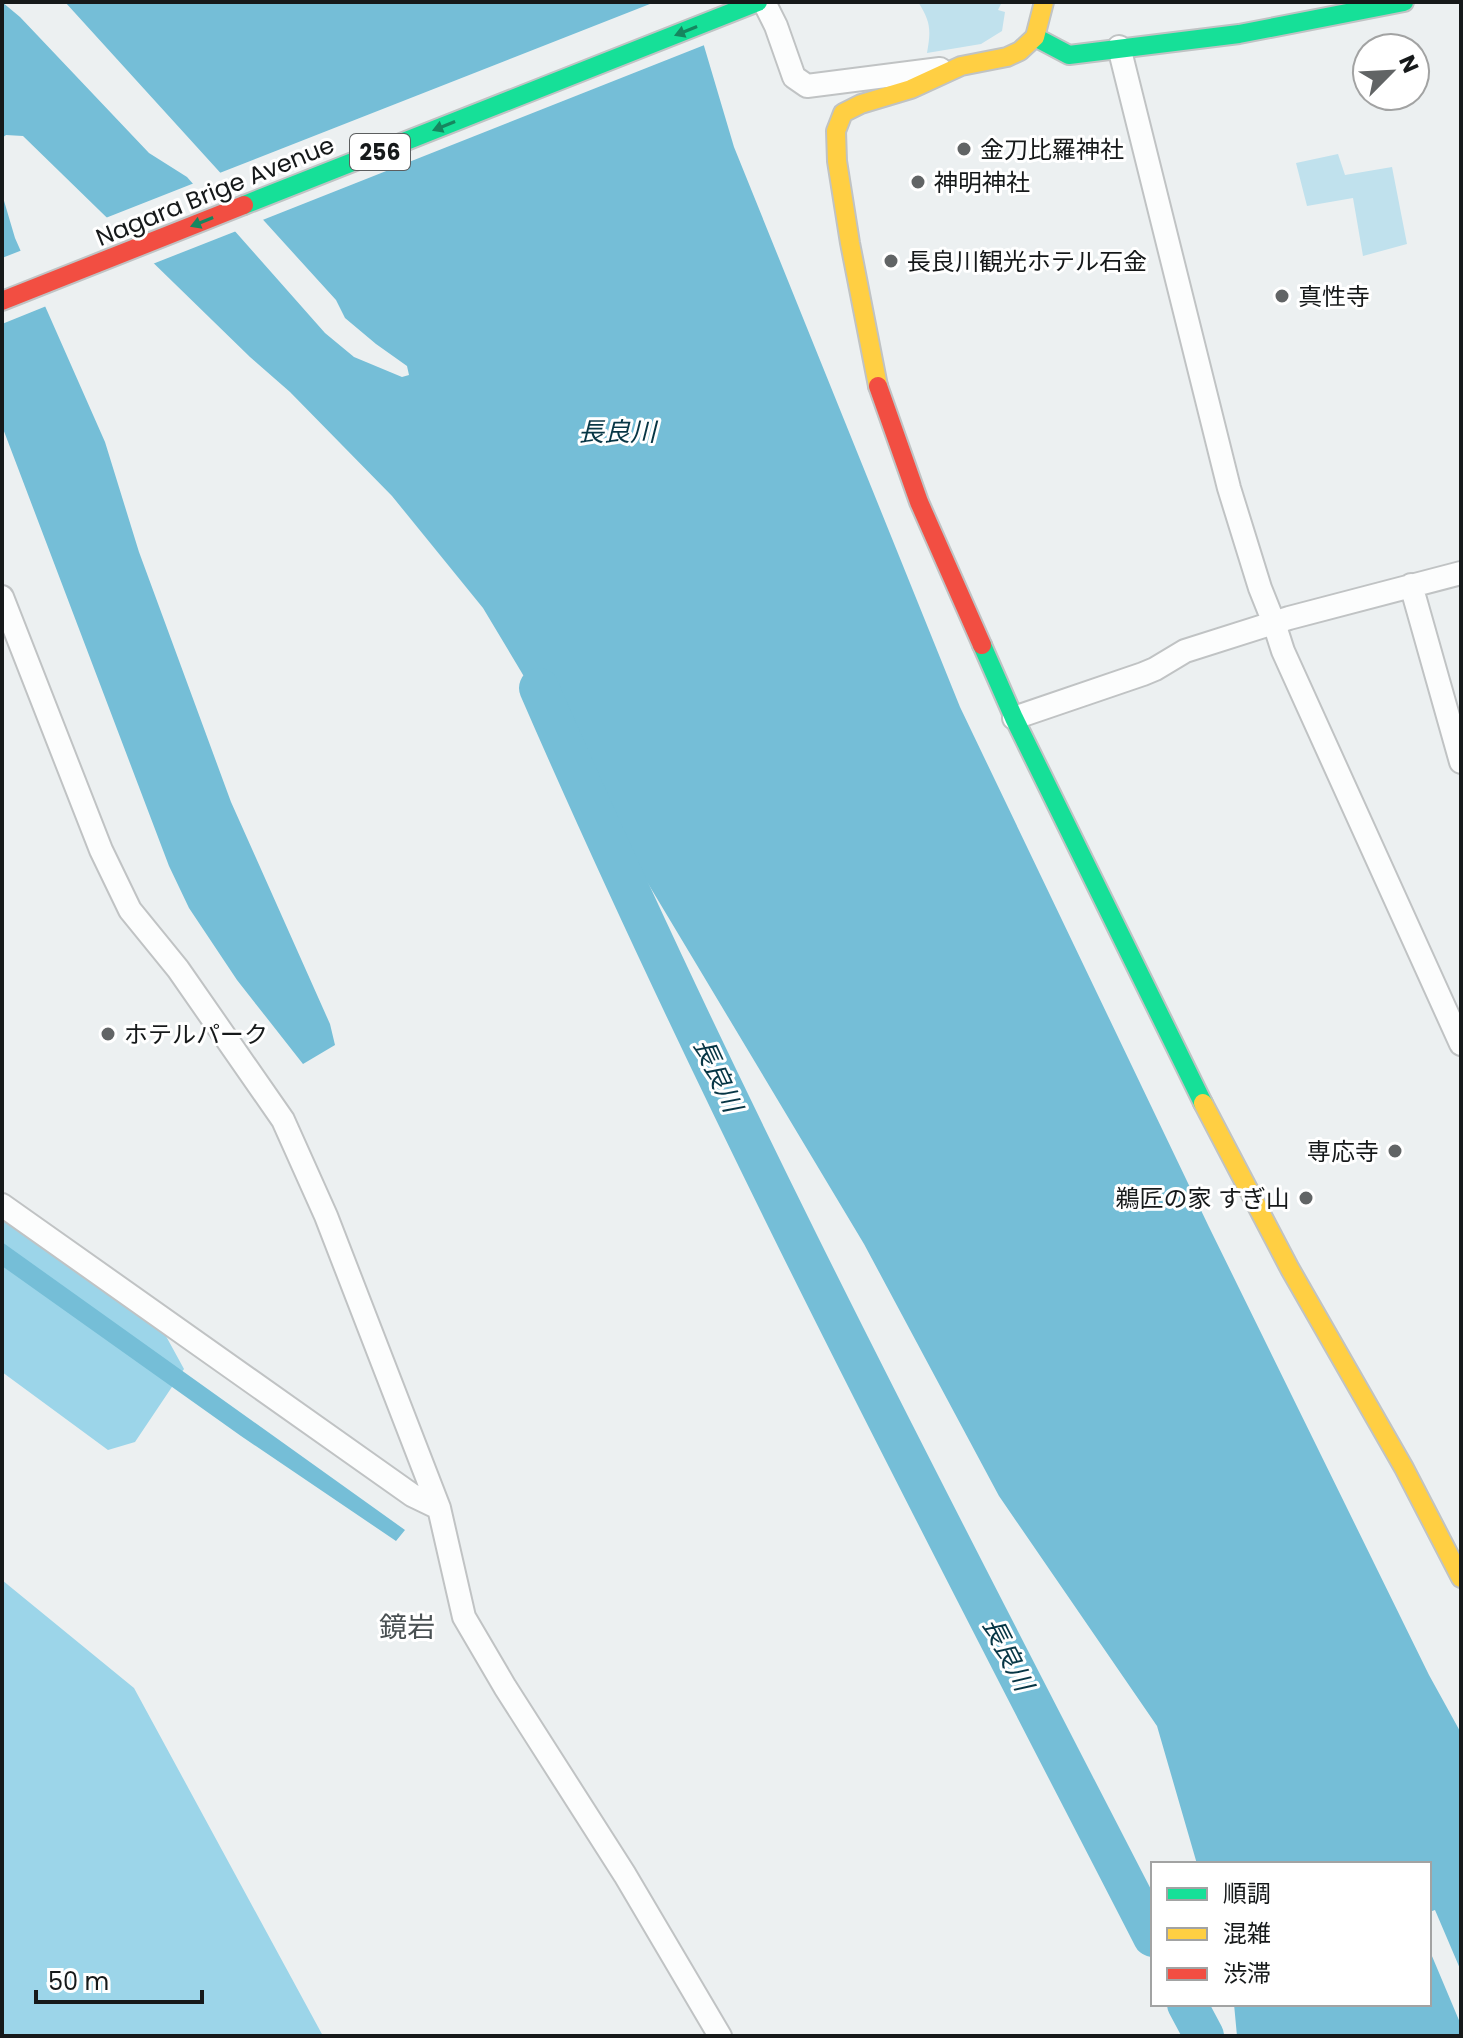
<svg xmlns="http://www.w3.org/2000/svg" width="1463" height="2038" font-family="Poppins,'Noto Sans JP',sans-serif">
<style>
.green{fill:#c0e1ed}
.forest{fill:#9cd5e9}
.water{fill:#75bed7}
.pier{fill:#ecf0f1}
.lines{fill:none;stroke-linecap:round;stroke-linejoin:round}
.river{stroke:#75bed7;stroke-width:40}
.street-casing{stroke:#c0c3c4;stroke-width:26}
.fast-casing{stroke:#c0c3c4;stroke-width:22}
.slow-casing{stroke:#c0c3c4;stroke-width:22}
.jam-casing{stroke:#c0c3c4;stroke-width:22}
.street{stroke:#fcfdfd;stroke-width:22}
.fast{stroke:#16e098;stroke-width:18}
.slow{stroke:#ffcf43;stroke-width:18}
.jam{stroke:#f24e42;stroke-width:18}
.oneway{fill:#16865f}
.poi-dot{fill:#616465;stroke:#fff;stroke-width:3}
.labels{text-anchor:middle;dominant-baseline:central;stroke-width:6;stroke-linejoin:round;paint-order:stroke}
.shield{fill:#fff;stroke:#5c5e5f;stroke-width:2}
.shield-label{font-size:22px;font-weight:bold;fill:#16191a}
.poi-label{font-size:24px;fill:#16191a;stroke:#fff;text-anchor:start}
.street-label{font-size:24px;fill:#16191a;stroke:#fff}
.water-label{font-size:26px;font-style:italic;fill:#073645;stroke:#fff}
.quarter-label{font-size:28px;fill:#495052;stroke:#fff}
</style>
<rect width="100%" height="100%" fill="#ecf0f1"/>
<path class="green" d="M 918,2 L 1002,2 L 998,10 L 1005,12 L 1002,31 L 981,44 L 927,53 C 931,30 931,22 918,2 Z
M 1338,154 L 1345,175 L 1392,167 L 1407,244 L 1363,256 L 1353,198 L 1307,206 L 1296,163 Z"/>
<path class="forest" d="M 2,1215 L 161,1327 L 184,1369 L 135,1442 L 108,1450 L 2,1372 Z
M 2,1580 L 134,1688 L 323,2036 L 2,2036 Z"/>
<path class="water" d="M 2,2 L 20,17 L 149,153 L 187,177 L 325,333 L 354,357 L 402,377 L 409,375 L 407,366 L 376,344 L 345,318 L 336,300 L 65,2 L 691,2 L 734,147 L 960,707 L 1209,1227 L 1429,1675 L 1461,1733 L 1461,1971 L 1435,1910 L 1429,1912 L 1429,1864 L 1197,1864 L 1157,1726 L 999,1496 L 864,1244 L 483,608 L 392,496 L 290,392 L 250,357 L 23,136 L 6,135 L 2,138 Z
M 2,194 L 15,238 L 105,442 L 139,552 L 231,802 L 330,1024 L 335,1045 L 303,1064 L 237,980 L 189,908 L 169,866 L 2,426 Z
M 2,1242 L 405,1530 L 396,1541 L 241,1436 L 2,1266 Z
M 1429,1949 L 1461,2025 L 1461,2036 L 1237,2036 L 1234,2004 L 1429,2004 Z"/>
<path class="pier" d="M 655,2 L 695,2 L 707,44 L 260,221 L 217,174 Z
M 197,182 L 239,230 L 150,265 L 103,219 Z
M 25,249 L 49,305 L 2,324 L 2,258 Z"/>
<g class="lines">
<path class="river" d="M 539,688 C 724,1114 941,1525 1153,1937
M 1187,2004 L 1204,2036"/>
<g class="street-casing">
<path id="street" d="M 764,2 L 776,26 L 794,77 L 807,86 L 940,69
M 1119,47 L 1229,488 L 1260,588 L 1274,623 L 1283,651 L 1461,1044
M 1411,585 L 1461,762
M 2,597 L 101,850 L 130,910 L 178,969 L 283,1120 L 326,1216 L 439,1508 L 464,1617 L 505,1687 L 625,1875 L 720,2036
M 1014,718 L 1143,674 L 1155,669 L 1185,651 L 1289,618 L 1461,573
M 2,1205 L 412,1495 L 439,1508"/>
</g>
<g class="fast-casing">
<path id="fast" d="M 1035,37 L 1069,55 L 1239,34 L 1404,2
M 244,205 L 758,2
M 982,645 L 1014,718 L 1203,1103"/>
</g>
<g class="slow-casing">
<path id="slow" d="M 878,386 L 850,243 L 837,161 L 836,131 L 843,113 L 861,104 L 911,89 L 961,66 L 1007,57 L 1020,51 L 1035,37 L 1044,2
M 1203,1103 L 1290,1269 L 1404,1468 L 1461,1578"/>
</g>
<g class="jam-casing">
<path id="jam" d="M 2,301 L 244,205
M 878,386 L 919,502 L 982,645"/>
</g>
<use href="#street" class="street"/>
<use href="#fast" class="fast"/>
<use href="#slow" class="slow"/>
<use href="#jam" class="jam"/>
</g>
<defs><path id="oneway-solid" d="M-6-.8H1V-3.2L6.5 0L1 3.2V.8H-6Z" transform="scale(2)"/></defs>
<g class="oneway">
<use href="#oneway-solid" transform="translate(686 31) rotate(158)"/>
<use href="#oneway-solid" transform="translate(444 126) rotate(158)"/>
<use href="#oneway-solid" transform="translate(202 222) rotate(158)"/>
</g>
<g class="poi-dot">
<circle cx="964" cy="149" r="8"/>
<circle cx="918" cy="182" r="8"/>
<circle cx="891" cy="261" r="8"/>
<circle cx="1282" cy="296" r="8"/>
<circle cx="108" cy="1034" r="8"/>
<circle cx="1395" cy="1151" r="8"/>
<circle cx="1306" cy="1198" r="8"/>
</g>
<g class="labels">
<rect class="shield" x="350" y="134" width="60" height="36" rx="6"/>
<g class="shield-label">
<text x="380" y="152">256</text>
</g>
<g class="poi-label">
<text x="980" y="149">金刀比羅神社</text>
<text x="934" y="182">神明神社</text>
<text x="907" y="261">長良川観光ホテル石金</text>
<text x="1298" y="296">真性寺</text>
<text x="124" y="1034">ホテルパーク</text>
<text x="1379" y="1151" text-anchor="end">専応寺</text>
<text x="1290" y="1198" text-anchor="end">鵜匠の家 すぎ山</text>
</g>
<g class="street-label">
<text transform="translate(215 191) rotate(-22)">Nagara Brige Avenue</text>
</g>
<g class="water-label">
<text x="617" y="432">長良川</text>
<text transform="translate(718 1075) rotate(65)">長良川</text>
<text transform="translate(1008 1654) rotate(63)">長良川</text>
</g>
<g class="quarter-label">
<text x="407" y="1627">鏡岩</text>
</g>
</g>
<rect width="1463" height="2038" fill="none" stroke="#16191a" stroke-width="8"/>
<rect x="1151" y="1862" width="280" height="144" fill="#ffffff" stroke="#a2a3a3" stroke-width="2"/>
<rect x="1167" y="1888" width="40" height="12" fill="#16e098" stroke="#a2a3a3" stroke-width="2"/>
<text x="1223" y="1902" font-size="24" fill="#16191a">順調</text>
<rect x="1167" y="1928" width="40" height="12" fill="#ffcf43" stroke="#a2a3a3" stroke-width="2"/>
<text x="1223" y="1942" font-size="24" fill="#16191a">混雑</text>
<rect x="1167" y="1968" width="40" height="12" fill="#f24e42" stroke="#a2a3a3" stroke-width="2"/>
<text x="1223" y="1982" font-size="24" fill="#16191a">渋滞</text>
<g transform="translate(1391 72) rotate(66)"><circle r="38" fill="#ffffff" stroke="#a2a3a3" stroke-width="2"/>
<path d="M0-6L14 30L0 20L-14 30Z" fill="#616465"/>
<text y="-12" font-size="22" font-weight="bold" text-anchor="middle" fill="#16191a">N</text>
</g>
<path d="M36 1990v12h166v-12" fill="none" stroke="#16191a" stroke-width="4"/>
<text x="48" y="1990" font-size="24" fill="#16191a" stroke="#ffffff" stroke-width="6" paint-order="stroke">50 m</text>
</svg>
